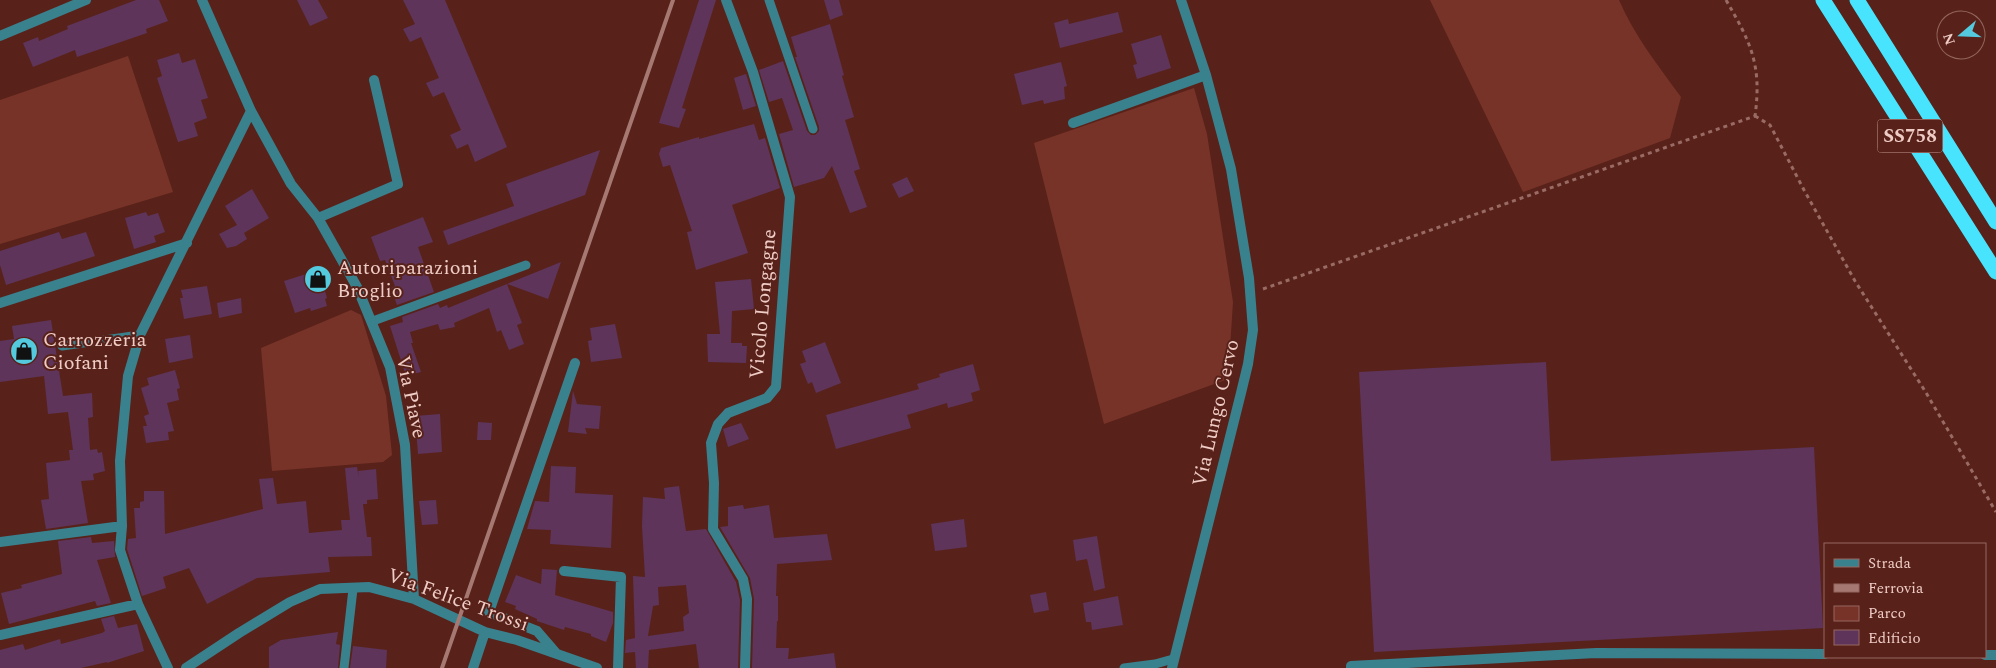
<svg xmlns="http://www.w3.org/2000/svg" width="1996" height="668" font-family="Spectral,serif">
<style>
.green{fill:#783328}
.building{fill:#5e345a;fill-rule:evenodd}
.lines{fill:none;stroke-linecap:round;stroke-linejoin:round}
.path{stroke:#996b64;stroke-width:3;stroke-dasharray:4 4;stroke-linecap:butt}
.lane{stroke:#3a818e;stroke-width:9}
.street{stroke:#3a818e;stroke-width:10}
.highway{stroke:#48e3fc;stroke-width:15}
.rail{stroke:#a57972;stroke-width:4}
.labels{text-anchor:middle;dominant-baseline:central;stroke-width:4;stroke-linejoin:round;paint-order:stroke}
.shield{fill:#58221a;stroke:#c29992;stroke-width:1}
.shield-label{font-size:19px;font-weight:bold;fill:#efccc5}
.poi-label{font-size:20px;fill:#efccc5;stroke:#58221a;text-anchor:start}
.street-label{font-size:20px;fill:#efccc5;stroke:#58221a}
</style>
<rect width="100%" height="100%" fill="#58221a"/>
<path class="green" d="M 1430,0 L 1619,0 C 1634,35 1659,67 1681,97 L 1670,138 L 1523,192 Z
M 128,56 L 173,192 L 0,244 L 0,100 Z
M 1194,88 L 1207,134 L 1233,302 L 1228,379 L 1104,424 L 1034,143 Z
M 351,310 L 361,315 L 386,396 L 392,455 L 383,462 L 272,471 L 261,348 Z"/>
<path class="building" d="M 136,0 L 159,0 L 168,21 L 146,29 L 147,33 L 77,57 L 75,50 L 33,67 L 23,43 L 38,37 L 39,41 L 68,29 L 67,26 Z
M 297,0 L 318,0 L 328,18 L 310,26 Z
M 403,0 L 445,0 L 507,147 L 475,162 L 468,144 L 457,149 L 450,135 L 461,130 L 444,92 L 433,97 L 426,83 L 439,78 L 421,37 L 410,42 L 403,29 L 415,24 Z
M 699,0 L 716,0 L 682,108 L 686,109 L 679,128 L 659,123 Z
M 824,0 L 839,0 L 843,15 L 830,20 Z
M 1118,12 L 1123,32 L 1060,48 L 1054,23 L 1068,19 L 1069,24 Z
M 830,24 L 844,75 L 842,76 L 854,117 L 845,120 L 860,169 L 854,171 L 867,207 L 850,213 L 832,166 L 824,178 L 794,187 L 779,134 L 793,130 L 782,98 L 769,102 L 759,70 L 783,61 L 807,131 L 811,135 L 815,135 L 819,131 L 819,127 L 795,57 L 797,57 L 791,37 Z
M 1161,35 L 1171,68 L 1137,79 L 1133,65 L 1137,64 L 1131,44 Z
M 179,53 L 182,63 L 195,59 L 208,98 L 201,100 L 207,118 L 194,123 L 198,136 L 178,142 L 157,78 L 162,76 L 157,60 Z
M 1061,62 L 1067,86 L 1064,87 L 1065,99 L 1044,104 L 1043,100 L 1022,105 L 1014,74 Z
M 746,74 L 756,106 L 743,110 L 734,78 Z
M 754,124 L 759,140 L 765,138 L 780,188 L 732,205 L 748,253 L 696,270 L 687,232 L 692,231 L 670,165 L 663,167 L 659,154 L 661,148 L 699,137 L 699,139 Z
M 600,150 L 585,195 L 448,245 L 443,231 L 514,206 L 506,184 Z
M 907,177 L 914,191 L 899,198 L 892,184 Z
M 252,189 L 269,218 L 244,233 L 247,239 L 236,246 L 227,248 L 219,234 L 237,225 L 225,206 Z
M 146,212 L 148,216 L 158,213 L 165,232 L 154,236 L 156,242 L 134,249 L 125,218 Z
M 423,217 L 433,242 L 418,247 L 434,292 L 397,305 L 391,288 L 395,286 L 385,260 L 380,261 L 371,237 Z
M 59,232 L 62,239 L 86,232 L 95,256 L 6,285 L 0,265 L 0,251 Z
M 561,262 L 548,299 L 507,284 L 522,323 L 517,325 L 524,344 L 509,350 L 501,330 L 497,332 L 489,308 L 454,323 L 455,327 L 440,330 L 438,324 L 410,332 L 413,343 L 411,343 L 421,372 L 406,376 L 390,326 L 403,322 L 402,317 L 438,304 L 440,308 L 447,305 L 448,308 Z
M 319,270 L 327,298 L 325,299 L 327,306 L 311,311 L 310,308 L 295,313 L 284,281 Z
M 751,279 L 754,309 L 732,311 L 731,343 L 742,343 L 742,346 L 747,346 L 746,363 L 708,362 L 707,334 L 720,334 L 715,282 Z
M 207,286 L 212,314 L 184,319 L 180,298 L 183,298 L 181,290 Z
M 241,298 L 242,313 L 219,318 L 217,303 Z
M 51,320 L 63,396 L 92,393 L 93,417 L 88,418 L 90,450 L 97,449 L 98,453 L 102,452 L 105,471 L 93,474 L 94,480 L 81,481 L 88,523 L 46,529 L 41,500 L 49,499 L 46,463 L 70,460 L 69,450 L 73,450 L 68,412 L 48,414 L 44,376 L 0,382 L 0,341 L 14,339 L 12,326 Z
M 615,324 L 622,358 L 591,362 L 588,341 L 592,340 L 590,328 Z
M 190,335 L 193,358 L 169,363 L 165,339 Z
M 825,342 L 841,383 L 816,393 L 812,382 L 808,384 L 800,364 L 806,362 L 802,351 Z
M 1546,362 L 1551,461 L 1814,447 L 1823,628 L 1374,652 L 1359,372 Z
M 973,364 L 980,390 L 971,393 L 973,401 L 948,408 L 947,403 L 907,415 L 911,428 L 836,449 L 826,415 L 919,389 L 917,384 L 940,377 L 939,374 Z
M 175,370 L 180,388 L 177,389 L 179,400 L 167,403 L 174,431 L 168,432 L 169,440 L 146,443 L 143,426 L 147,426 L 144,416 L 149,414 L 141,388 L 149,385 L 147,378 Z
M 573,391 L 577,404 L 601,406 L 599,429 L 585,428 L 587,434 L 568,432 Z
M 440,414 L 442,452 L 418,454 L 415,416 Z
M 478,422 L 492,423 L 491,440 L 477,440 Z
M 741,423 L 749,439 L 728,447 L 723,429 Z
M 551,466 L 576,467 L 575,493 L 613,495 L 611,548 L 550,544 L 551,530 L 527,529 L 535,501 L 549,502 Z
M 357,467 L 359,479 L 358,471 L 376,469 L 378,499 L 367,500 L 367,504 L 363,504 L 367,537 L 371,537 L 372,556 L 328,557 L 330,572 L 257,578 L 207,604 L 189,568 L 163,577 L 166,588 L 142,596 L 127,549 L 128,539 L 136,538 L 134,508 L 140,508 L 140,502 L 144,501 L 144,491 L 164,491 L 165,534 L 263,509 L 259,479 L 273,478 L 277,504 L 306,501 L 309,533 L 342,530 L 341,520 L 350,520 L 345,468 Z
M 679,486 L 686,531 L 706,529 L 736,582 L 740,600 L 738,668 L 699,668 L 696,644 L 649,650 L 648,668 L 636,668 L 635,652 L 625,653 L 626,640 L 635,638 L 633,576 L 645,577 L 642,526 L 643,497 L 665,499 L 664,488 ZM 686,585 L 689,613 L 683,617 L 684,631 L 648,636 L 653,606 L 659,605 L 658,587 Z
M 436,500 L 438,524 L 422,525 L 419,501 Z
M 743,505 L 744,509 L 769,505 L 774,538 L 827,534 L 832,560 L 777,564 L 776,596 L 778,596 L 778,621 L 777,621 L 776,648 L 789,648 L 788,659 L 834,653 L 836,668 L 752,668 L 754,599 L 750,578 L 720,527 L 728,526 L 728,507 Z
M 964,519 L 967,547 L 935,551 L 931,524 Z
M 1097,536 L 1105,588 L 1094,591 L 1087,559 L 1076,561 L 1073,540 Z
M 91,537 L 92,543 L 114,541 L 115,557 L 97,560 L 111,603 L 97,606 L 95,601 L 9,624 L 1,593 L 22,588 L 21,585 L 62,574 L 58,541 Z
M 542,569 L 557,570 L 555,595 L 613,612 L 613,623 L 606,642 L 591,636 L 591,634 L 565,627 L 564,630 L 537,621 L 537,619 L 515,609 L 516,606 L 505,602 L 516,575 L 541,584 Z
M 1046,592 L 1049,610 L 1034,613 L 1030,595 Z
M 1118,596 L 1123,625 L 1092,630 L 1091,622 L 1086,622 L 1083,603 Z
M 114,616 L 118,628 L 137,624 L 144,651 L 107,663 L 107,662 L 81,668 L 0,668 L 0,650 L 23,644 L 25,650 L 60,639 L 61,644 L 102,633 L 105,631 L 101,619 Z
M 338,632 L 336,644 L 340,645 L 338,668 L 269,668 L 269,647 L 281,640 Z
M 353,646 L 387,650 L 386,668 L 350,668 Z"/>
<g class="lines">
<path class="path" d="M 1726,0 C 1751,43 1762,65 1755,116
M 1755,116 L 1770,125 L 1804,190 L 1855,281 L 1925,391 L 1996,512
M 1263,289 L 1755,116"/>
<path class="lane" d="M 769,0 L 813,129
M 373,321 L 526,265
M 62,346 L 140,335
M 344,668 L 353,589
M 1124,668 L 1155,664 L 1173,659"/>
<path class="street" d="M 202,0 L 251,111 L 291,184 L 318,218 L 357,287 L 390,367 L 405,445 L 414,599
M 726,0 L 753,72 L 790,197 L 776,387 L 767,398 L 728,413 L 718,424 L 711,443 L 714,483 L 713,529 L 743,579 L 747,599 L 745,668
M 0,36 L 86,0
M 1073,123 L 1206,75
M 318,218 L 398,184 L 374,80
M 0,303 L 187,243
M 0,542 L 122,526
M 564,571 L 621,577 L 618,668
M 0,635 L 138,604
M 556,653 L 537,631 L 489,612 L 575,363
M 1985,655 L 1996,655
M 168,668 L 138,604 L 120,550 L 122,526 L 120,461 L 128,376 L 140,335 L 251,111
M 186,668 L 239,633 L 290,602 L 320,589 L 369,587 L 414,599 L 485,632 L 517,640 L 597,668
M 473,668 L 485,632
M 1172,668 L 1241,393 L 1248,364 L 1253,330 L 1249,278 L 1231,169 L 1206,75 L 1181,0
M 1351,668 L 1351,666 L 1596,653 L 1825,654"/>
<path class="highway" d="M 1823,0 L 1996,272
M 1857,0 L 1996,222"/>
<path class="rail" d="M 442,668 L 673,0"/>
</g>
<defs>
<g id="shop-disc" transform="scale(1.4375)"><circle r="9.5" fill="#54cade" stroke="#58221a"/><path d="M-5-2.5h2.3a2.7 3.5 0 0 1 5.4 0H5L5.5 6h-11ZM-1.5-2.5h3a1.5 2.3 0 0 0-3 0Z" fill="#111"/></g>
</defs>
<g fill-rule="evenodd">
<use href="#shop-disc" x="318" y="279"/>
<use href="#shop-disc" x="24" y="351"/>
</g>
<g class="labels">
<rect class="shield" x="1877.5" y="119.5" width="65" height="33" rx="4"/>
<g class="shield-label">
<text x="1910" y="136">SS758</text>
</g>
<g class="poi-label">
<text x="337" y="268">Autoriparazioni<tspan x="337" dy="23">Broglio</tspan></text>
<text x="43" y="340">Carrozzeria<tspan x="43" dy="23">Ciofani</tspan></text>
</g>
<g class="street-label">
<text transform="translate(763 304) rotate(-85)">Vicolo Longagne</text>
<text transform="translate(411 397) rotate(78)">Via Piave</text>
<text transform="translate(1216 413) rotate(-77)">Via Lungo Cervo</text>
<text transform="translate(458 600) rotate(20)">Via Felice Trossi</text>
</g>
</g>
<rect x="1824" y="543" width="162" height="115" fill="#58221a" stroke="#94665e"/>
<rect x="1834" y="559" width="25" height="8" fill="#3a818e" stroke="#94665e"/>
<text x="1868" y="568" font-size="15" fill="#efccc5">Strada</text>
<rect x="1834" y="584" width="25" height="8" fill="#a57972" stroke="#94665e"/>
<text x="1868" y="593" font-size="15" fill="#efccc5">Ferrovia</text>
<rect x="1834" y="606" width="25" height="15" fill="#783328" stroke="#94665e"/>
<text x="1868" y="618" font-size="15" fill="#efccc5">Parco</text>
<rect x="1834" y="630" width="25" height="15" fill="#5e345a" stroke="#94665e"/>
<text x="1868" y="643" font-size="15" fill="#efccc5">Edificio</text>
<g transform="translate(1961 35) rotate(251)"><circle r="24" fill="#58221a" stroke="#94665e"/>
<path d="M0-4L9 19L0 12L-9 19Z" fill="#54cade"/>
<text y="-8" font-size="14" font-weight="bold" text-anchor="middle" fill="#efccc5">N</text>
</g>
</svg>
